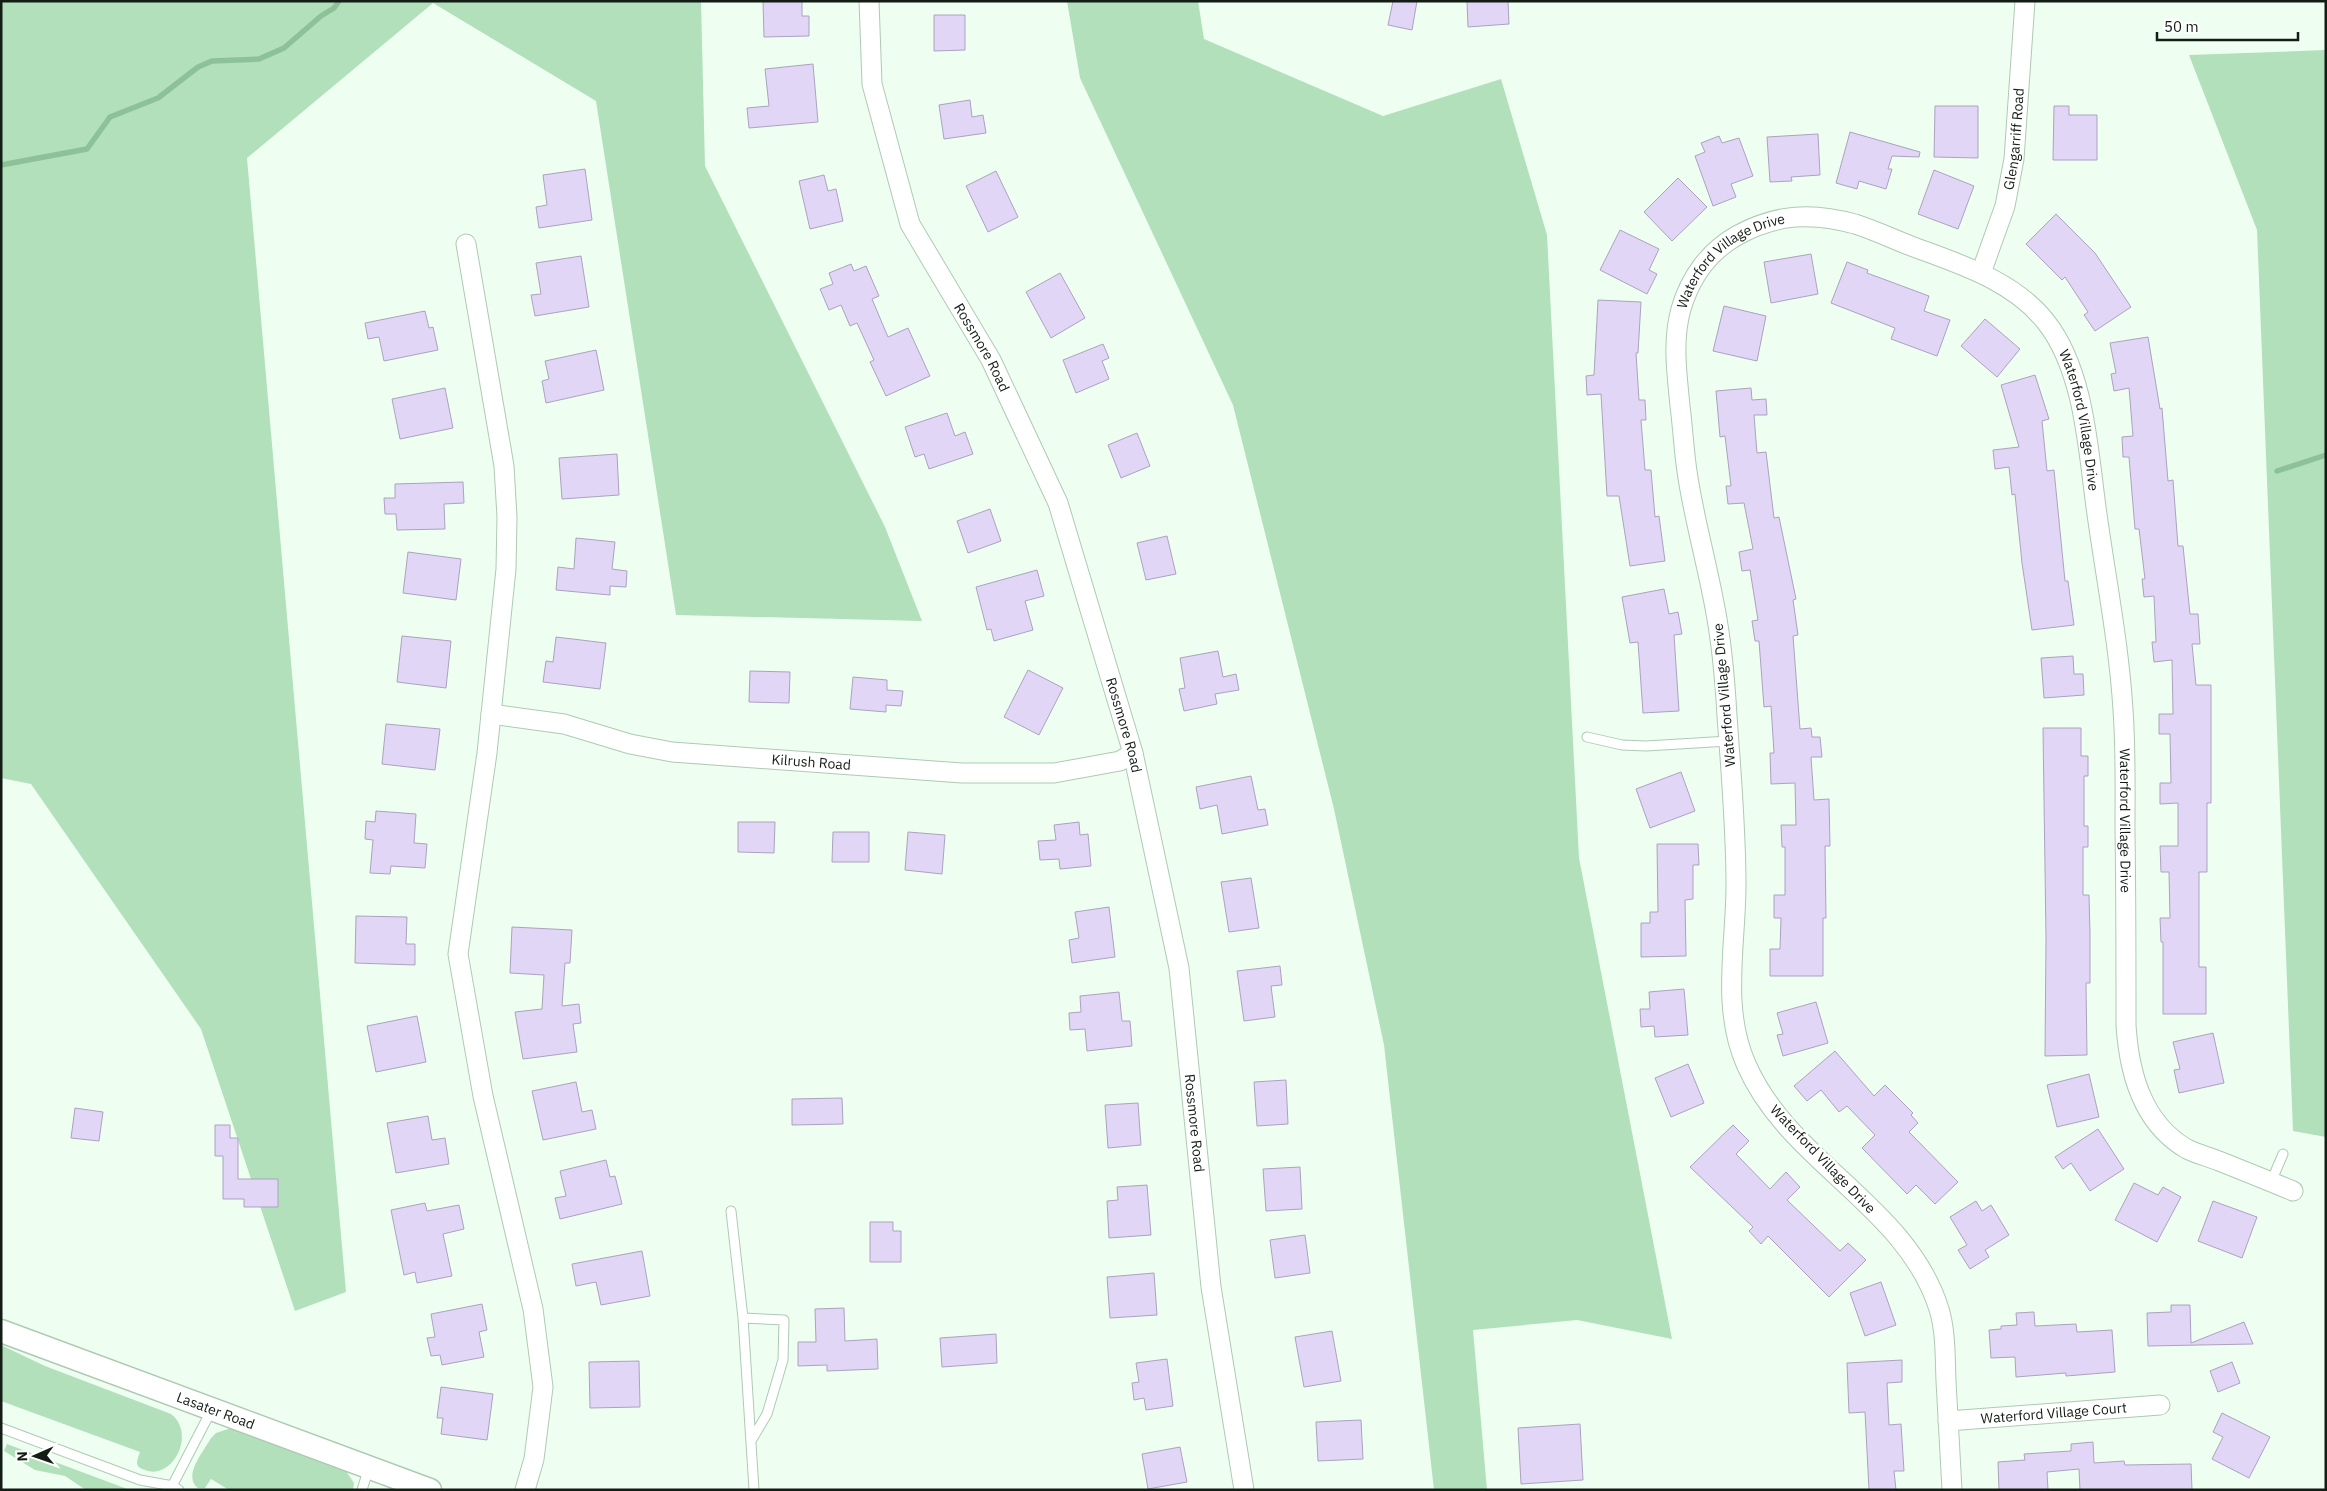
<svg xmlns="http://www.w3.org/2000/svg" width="2327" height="1491" font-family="'IBM Plex Sans',sans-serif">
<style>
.green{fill:#b2e0bb}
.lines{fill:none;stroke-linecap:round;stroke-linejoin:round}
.stream{stroke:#8dc197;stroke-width:5.5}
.building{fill:#e1d6f5;stroke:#aca2c0}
.service-casing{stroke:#aecab3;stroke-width:11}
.minor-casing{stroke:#aecab3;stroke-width:21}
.tertiary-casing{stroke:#aecab3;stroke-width:25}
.service{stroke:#fff;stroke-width:9}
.minor{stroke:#fff;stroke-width:19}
.tertiary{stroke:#fff;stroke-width:22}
.labels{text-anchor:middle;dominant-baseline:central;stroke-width:5;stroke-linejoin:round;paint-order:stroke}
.street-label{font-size:14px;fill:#131d15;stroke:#fff}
</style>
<rect width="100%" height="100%" fill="#eefff1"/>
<path class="green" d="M 1,1 L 701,1 L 705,166 L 885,527 L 922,621 L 676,615 L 596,101 L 433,3 L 247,158 L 346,1292 L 295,1311 L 201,1029 L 31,784 L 1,778 Z
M 1067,1 L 1198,1 L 1204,39 L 1383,116 L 1501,79 L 1547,235 L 1579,858 L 1672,1339 L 1577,1320 L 1473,1330 L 1487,1490 L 1434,1490 L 1384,1045 L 1334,809 L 1233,405 L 1080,78 Z
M 2326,50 L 2326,1137 L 2293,1131 L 2257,230 L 2189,55 Z
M 1,1345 L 45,1366 L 171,1414 C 197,1434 172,1481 145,1470 C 142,1469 137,1467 137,1463 C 137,1460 139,1455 140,1452 L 1,1401 Z
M 234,1427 L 344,1468 L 354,1483 L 353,1490 L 229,1490 L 211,1479 L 205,1488 L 198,1488 C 182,1476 204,1451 211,1438 L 216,1433 Z
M 7,1444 L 130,1490 L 86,1490 L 65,1476 L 35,1470 L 4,1451 Z"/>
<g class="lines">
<path class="stream" d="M 1,165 L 87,149 L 110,117 L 158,98 L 198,67 L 212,61 L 259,59 L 284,48 L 321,16 L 334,8 L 339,1
M 2277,471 L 2326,455"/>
</g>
<path class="building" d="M 763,1 L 802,1 L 802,16 L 809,16 L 809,36 L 764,37 Z
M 1393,1 L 1417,1 L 1412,30 L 1388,25 Z
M 1467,1 L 1508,1 L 1509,24 L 1468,27 Z
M 934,15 L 965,15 L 965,50 L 934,51 Z
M 813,64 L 818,122 L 749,128 L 747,108 L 769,106 L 765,69 Z
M 970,100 L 972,117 L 983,115 L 986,133 L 944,139 L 939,105 Z
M 1935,106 L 1978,106 L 1978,158 L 1934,157 Z
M 2054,106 L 2069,106 L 2069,115 L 2097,115 L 2097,160 L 2053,160 Z
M 1850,132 L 1920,152 L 1919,157 L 1892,156 L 1888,169 L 1892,169 L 1886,189 L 1859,181 L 1857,189 L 1836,183 Z
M 1818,134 L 1820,175 L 1791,177 L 1792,181 L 1770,182 L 1767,137 Z
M 1719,136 L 1722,143 L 1739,138 L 1753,176 L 1731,184 L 1736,197 L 1713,206 L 1695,156 L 1705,152 L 1701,143 Z
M 585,169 L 592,220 L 539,228 L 536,207 L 547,205 L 543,175 Z
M 1934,170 L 1974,186 L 1958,229 L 1918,214 Z
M 996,171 L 1018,217 L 988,232 L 966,186 Z
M 824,175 L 828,191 L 836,189 L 843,221 L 810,229 L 799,181 Z
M 1678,178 L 1707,207 L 1672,241 L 1644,212 Z
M 2056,214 L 2095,253 L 2131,307 L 2095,331 L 2084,315 L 2088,312 L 2065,277 L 2062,280 L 2026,244 Z
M 1620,230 L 1659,249 L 1649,270 L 1657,274 L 1647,294 L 1600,270 Z
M 1811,254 L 1818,294 L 1771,303 L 1764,262 Z
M 581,256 L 589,307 L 535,316 L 531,295 L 541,294 L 536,263 Z
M 1847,262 L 1868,270 L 1867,273 L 1929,296 L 1924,311 L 1950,320 L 1937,356 L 1891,339 L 1895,328 L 1831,303 Z
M 851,264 L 854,271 L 866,266 L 879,296 L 872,299 L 888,337 L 908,328 L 930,376 L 886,396 L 870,362 L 874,360 L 857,323 L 850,326 L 841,305 L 829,310 L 820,289 L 833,284 L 829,273 Z
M 1060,273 L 1085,318 L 1051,338 L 1026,292 Z
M 1598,300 L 1641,302 L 1638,353 L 1636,353 L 1639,400 L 1645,400 L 1646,420 L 1641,420 L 1645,470 L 1651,470 L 1655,517 L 1659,516 L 1665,561 L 1630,566 L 1619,496 L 1607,496 L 1601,394 L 1587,395 L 1586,376 L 1594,375 Z
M 1724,306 L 1766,316 L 1757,361 L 1713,351 Z
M 425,311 L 429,328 L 433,327 L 438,350 L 384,361 L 379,337 L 368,339 L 365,323 Z
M 1985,319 L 2020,349 L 1997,377 L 1961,346 Z
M 2148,337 L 2160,409 L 2162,408 L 2168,481 L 2173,480 L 2178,546 L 2183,546 L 2190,614 L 2198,614 L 2200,644 L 2192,644 L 2196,685 L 2211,685 L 2211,803 L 2207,803 L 2207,872 L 2199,872 L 2199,967 L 2206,967 L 2206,1014 L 2163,1014 L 2163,942 L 2161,942 L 2160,918 L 2170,918 L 2169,872 L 2161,872 L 2160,846 L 2178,846 L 2178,803 L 2160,804 L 2160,783 L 2171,783 L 2170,734 L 2159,734 L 2159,714 L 2173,714 L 2172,660 L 2154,662 L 2152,642 L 2156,642 L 2154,596 L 2144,597 L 2142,579 L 2145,579 L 2139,529 L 2135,529 L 2129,457 L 2123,457 L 2122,437 L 2133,436 L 2129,388 L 2114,391 L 2111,374 L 2116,373 L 2110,343 Z
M 1103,344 L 1109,358 L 1102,361 L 1109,379 L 1076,393 L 1063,360 Z
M 596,350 L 604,390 L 546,403 L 542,381 L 549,379 L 545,361 Z
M 2035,375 L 2049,419 L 2042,421 L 2047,471 L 2054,470 L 2065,581 L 2068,581 L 2074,625 L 2032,630 L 2022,563 L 2015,494 L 2012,495 L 2009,467 L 1995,469 L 1993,450 L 2019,447 L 2001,385 Z
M 445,388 L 453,428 L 400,439 L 392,399 Z
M 1751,388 L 1752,400 L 1766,399 L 1767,415 L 1754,415 L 1757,453 L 1766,452 L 1774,518 L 1779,517 L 1796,599 L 1793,600 L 1798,635 L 1793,636 L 1800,729 L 1811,728 L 1812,737 L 1820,737 L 1822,757 L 1811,757 L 1814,800 L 1829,799 L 1830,846 L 1825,846 L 1826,918 L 1823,918 L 1823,976 L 1770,976 L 1770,949 L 1780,949 L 1781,918 L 1774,918 L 1774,895 L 1785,895 L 1785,847 L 1782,847 L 1781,825 L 1796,825 L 1795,783 L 1771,784 L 1770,753 L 1774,753 L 1771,706 L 1764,707 L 1759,641 L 1755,641 L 1752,621 L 1758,620 L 1750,570 L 1742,571 L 1739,552 L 1753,549 L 1744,503 L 1728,504 L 1726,486 L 1731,486 L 1725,436 L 1720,437 L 1716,391 Z
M 947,413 L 955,436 L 965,432 L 973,454 L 929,469 L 924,454 L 915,457 L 905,427 Z
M 1137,433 L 1150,466 L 1121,478 L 1108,445 Z
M 617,454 L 619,495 L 562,499 L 559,458 Z
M 463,482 L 464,503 L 444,504 L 445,529 L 397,530 L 396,514 L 385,514 L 384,498 L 395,498 L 395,484 Z
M 990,509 L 1001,541 L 968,553 L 957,521 Z
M 1167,536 L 1176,574 L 1146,580 L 1137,543 Z
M 576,538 L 615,542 L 612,569 L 627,571 L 626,587 L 610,586 L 610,595 L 556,590 L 558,567 L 574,569 Z
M 408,552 L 461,559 L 456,600 L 403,593 Z
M 1037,570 L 1044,596 L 1025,601 L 1033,630 L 994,641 L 991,629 L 987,630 L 976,587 Z
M 1664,589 L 1669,614 L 1678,612 L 1682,634 L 1674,635 L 1679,711 L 1643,713 L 1638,642 L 1630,643 L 1622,597 Z
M 402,636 L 451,641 L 446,688 L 397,682 Z
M 556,637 L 606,643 L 600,689 L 543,682 L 546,661 L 553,662 Z
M 1218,651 L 1223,677 L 1236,674 L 1239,690 L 1215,694 L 1217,704 L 1184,711 L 1179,689 L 1185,688 L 1180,658 Z
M 2073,656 L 2074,674 L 2083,674 L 2084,695 L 2044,698 L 2041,658 Z
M 1028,670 L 1063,688 L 1039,735 L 1004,717 Z
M 750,671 L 790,672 L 789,703 L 749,702 Z
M 853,677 L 887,680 L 887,690 L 903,691 L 901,706 L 886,705 L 886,712 L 850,709 Z
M 386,724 L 440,729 L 435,770 L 382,764 Z
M 2043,728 L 2081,728 L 2081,756 L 2088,756 L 2088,776 L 2084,776 L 2084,826 L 2088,826 L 2088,847 L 2083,847 L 2083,895 L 2089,895 L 2090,933 L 2090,983 L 2086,983 L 2087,1055 L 2045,1056 L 2046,938 Z
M 1681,772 L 1695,811 L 1650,828 L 1636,789 Z
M 1251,776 L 1258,810 L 1265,809 L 1268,825 L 1222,834 L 1217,805 L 1200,809 L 1196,787 Z
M 376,811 L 416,814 L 414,843 L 427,844 L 425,868 L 391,866 L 390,874 L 370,873 L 373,840 L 365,839 L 366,821 L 375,822 Z
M 738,822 L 775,822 L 774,853 L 738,852 Z
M 1079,822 L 1080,835 L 1088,834 L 1091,866 L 1060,869 L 1059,859 L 1040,860 L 1038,841 L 1056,840 L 1054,825 Z
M 833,832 L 869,832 L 869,862 L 832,862 Z
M 908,832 L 945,835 L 942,874 L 905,870 Z
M 1657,844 L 1698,844 L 1699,865 L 1693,865 L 1693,899 L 1685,900 L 1686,956 L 1641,957 L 1641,923 L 1650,923 L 1650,912 L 1658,912 Z
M 1251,878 L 1259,928 L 1229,932 L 1221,882 Z
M 1109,907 L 1115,957 L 1072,963 L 1069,940 L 1079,938 L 1075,912 Z
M 356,916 L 407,917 L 406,944 L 415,944 L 415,965 L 355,963 Z
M 512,927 L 572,930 L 570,963 L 565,963 L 562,1006 L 579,1004 L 581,1023 L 573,1024 L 577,1052 L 523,1059 L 515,1012 L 542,1009 L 544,975 L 510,973 Z
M 1280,966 L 1282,985 L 1271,986 L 1275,1017 L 1244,1021 L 1237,971 Z
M 1684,989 L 1688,1035 L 1655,1037 L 1654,1026 L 1641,1027 L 1640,1009 L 1650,1009 L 1649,992 Z
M 1119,992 L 1122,1021 L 1130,1021 L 1132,1046 L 1087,1051 L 1085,1029 L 1070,1030 L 1069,1013 L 1081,1012 L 1080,996 Z
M 1816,1002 L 1828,1043 L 1783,1056 L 1777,1035 L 1783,1034 L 1777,1013 Z
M 417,1016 L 426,1062 L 376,1072 L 367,1026 Z
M 2213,1033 L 2224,1083 L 2179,1093 L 2174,1070 L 2180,1069 L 2173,1042 Z
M 1835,1051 L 1874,1096 L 1885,1085 L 1913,1113 L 1911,1115 L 1918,1123 L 1909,1132 L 1958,1182 L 1935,1204 L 1916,1185 L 1907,1194 L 1862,1148 L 1875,1135 L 1847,1106 L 1839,1112 L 1821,1090 L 1807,1101 L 1794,1086 Z
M 1688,1064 L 1704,1103 L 1671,1117 L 1655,1078 Z
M 2089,1074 L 2099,1117 L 2057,1127 L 2047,1085 Z
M 1286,1080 L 1288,1124 L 1257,1126 L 1254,1082 Z
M 576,1082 L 582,1112 L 592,1110 L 596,1129 L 543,1140 L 532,1091 Z
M 842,1098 L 843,1124 L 792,1125 L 792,1099 Z
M 1138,1103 L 1141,1145 L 1108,1148 L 1105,1105 Z
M 75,1108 L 103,1112 L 99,1141 L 71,1138 Z
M 428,1116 L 432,1140 L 445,1138 L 449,1164 L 396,1173 L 387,1123 Z
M 215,1125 L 230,1125 L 230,1138 L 238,1138 L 238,1179 L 278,1179 L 278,1207 L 244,1207 L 244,1199 L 223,1199 L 223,1156 L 215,1156 Z
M 1733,1125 L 1749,1141 L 1736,1154 L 1770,1189 L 1786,1172 L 1800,1187 L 1787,1200 L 1840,1251 L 1848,1243 L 1866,1260 L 1829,1297 L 1768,1236 L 1761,1244 L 1749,1231 L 1753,1227 L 1690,1167 Z
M 2098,1129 L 2124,1169 L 2090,1191 L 2071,1163 L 2063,1169 L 2055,1157 Z
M 606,1160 L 610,1177 L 615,1176 L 622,1204 L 560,1219 L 555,1198 L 566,1196 L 560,1171 Z
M 1300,1167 L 1302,1209 L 1266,1211 L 1263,1169 Z
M 2134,1183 L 2158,1195 L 2163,1187 L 2181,1197 L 2157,1242 L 2115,1220 Z
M 1147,1185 L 1151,1235 L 1109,1238 L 1107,1201 L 1118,1200 L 1117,1187 Z
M 1976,1201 L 1982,1211 L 1991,1205 L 2009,1235 L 1985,1250 L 1989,1257 L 1970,1269 L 1958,1250 L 1967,1245 L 1950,1217 Z
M 2213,1201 L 2257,1217 L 2242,1258 L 2198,1241 Z
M 425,1203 L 427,1211 L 459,1205 L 464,1229 L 443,1234 L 452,1276 L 417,1283 L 415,1272 L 404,1275 L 391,1210 Z
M 870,1222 L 893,1222 L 893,1231 L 901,1231 L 901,1262 L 870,1262 Z
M 1305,1235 L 1310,1273 L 1275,1278 L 1270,1240 Z
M 642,1251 L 650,1296 L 601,1305 L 596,1282 L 576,1286 L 572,1264 Z
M 1154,1273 L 1157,1315 L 1110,1318 L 1107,1277 Z
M 1881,1282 L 1896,1325 L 1865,1336 L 1850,1293 Z
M 482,1304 L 487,1330 L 479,1332 L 484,1357 L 442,1365 L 440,1355 L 431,1356 L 427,1338 L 435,1337 L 431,1314 Z
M 2171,1305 L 2190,1305 L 2191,1343 L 2244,1322 L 2253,1344 L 2148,1346 L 2147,1313 L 2171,1312 Z
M 844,1308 L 845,1341 L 877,1339 L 878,1369 L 827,1371 L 827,1365 L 798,1366 L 798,1342 L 816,1342 L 815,1309 Z
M 2034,1312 L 2035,1326 L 2076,1324 L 2077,1332 L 2112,1330 L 2115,1372 L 2066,1376 L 2066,1373 L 2016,1377 L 2015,1357 L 1991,1358 L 1989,1330 L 2001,1329 L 2001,1326 L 2017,1325 L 2016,1313 Z
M 1332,1331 L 1341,1381 L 1304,1387 L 1295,1337 Z
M 996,1334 L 997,1363 L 942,1367 L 940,1338 Z
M 1167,1359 L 1173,1406 L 1146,1410 L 1144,1398 L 1134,1400 L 1132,1383 L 1139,1382 L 1136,1363 Z
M 1902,1360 L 1902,1382 L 1887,1383 L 1889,1425 L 1901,1424 L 1904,1471 L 1894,1471 L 1896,1490 L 1869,1490 L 1865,1412 L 1849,1413 L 1847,1363 Z
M 639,1361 L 640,1407 L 590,1408 L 589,1362 Z
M 2232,1362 L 2240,1383 L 2218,1392 L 2210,1371 Z
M 441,1387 L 493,1394 L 487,1440 L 441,1434 L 443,1418 L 437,1418 Z
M 2222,1413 L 2270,1437 L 2249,1478 L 2212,1459 L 2223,1437 L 2213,1432 Z
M 1361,1420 L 1363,1459 L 1318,1461 L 1316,1422 Z
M 1580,1424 L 1583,1480 L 1521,1484 L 1518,1428 Z
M 2093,1442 L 2094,1463 L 2124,1461 L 2125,1465 L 2191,1464 L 2192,1490 L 2080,1490 L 2079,1469 L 2047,1472 L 2048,1490 L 1999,1490 L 1998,1462 L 2025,1460 L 2024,1454 L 2071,1451 L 2071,1444 Z
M 1180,1447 L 1187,1482 L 1148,1489 L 1142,1454 Z"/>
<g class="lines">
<g class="service-casing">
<path id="service" d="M 1587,737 L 1622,745 L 1646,746 L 1729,741
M 2271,1182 L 2283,1154
M 731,1211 L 743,1318 L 754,1490
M 743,1318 L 784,1320 L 783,1360 L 767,1414 L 751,1441
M 1,1428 L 140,1480 L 173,1486 L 179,1490
M 170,1490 L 212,1409
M 362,1490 L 369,1467"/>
</g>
<g class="minor-casing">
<g id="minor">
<path id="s1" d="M 869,1 L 872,84 L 910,224 L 991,360 L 1058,503 L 1133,753 L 1179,968 L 1211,1287 L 1244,1490"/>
<path d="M 466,244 L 504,466 L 507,517 L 506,569 L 487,753 L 458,954 L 483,1096 L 533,1309 L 543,1387 L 534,1459 L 525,1490"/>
<path id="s2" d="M 1981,273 L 2005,206 L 2014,159 L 2025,1"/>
<path id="s3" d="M 491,714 L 564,724 L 630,744 L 672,752 L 962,773 L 1054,773 L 1120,761 L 1133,753"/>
<path id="s4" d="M 1948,1421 L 2160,1405"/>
<path id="s5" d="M 1952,1490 C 1950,1454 1948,1417 1946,1381 C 1945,1358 1946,1332 1939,1309 C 1907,1206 1788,1162 1746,1064 C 1721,1007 1736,944 1736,885 C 1736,828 1731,772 1727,716 C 1725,680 1722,644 1715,608 C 1707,564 1695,522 1688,478 C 1684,454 1683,429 1680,406 C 1677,374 1672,341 1681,309 C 1690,278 1709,251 1738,235 C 1777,214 1812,212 1855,224 C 1874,230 1893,239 1911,246 C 1959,264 2013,280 2046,322 C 2084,370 2088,448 2096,507 C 2105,574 2119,643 2123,710 C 2126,751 2125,791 2125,831 C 2126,896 2126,960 2126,1025 C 2129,1073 2142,1123 2187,1149 C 2197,1154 2209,1157 2219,1161 C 2244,1171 2269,1181 2293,1191"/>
</g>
</g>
<g class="tertiary-casing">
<g id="tertiary">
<path id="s6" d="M 1,1331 L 430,1490"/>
</g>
</g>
<use href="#service" class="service"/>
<use href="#minor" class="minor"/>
<use href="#tertiary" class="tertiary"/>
</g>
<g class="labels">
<g class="street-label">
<text stroke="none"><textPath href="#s2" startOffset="139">Glengarriff Road</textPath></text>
<text stroke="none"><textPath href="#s5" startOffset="1332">Waterford Village Drive</textPath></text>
<text stroke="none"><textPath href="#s1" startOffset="371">Rossmore Road</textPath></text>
<text stroke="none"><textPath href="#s5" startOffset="1798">Waterford Village Drive</textPath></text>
<text transform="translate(1724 695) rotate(-95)">Waterford Village Drive</text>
<text stroke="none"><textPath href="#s1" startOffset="776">Rossmore Road</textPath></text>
<text stroke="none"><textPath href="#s3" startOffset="325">Kilrush Road</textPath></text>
<text stroke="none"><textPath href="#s5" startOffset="2202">Waterford Village Drive</textPath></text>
<text stroke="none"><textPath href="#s1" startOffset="1181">Rossmore Road</textPath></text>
<text transform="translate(1823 1159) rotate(46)">Waterford Village Drive</text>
<text stroke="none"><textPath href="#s6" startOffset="229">Lasater Road</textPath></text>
<text stroke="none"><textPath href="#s4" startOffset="106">Waterford Village Court</textPath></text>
</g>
</g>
<rect width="2327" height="1491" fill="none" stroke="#131d15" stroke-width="5"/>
<g transform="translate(35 1456) rotate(268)" stroke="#ffffff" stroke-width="4" paint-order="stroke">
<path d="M0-4L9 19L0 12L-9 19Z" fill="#131d15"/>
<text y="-8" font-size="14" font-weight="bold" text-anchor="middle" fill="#131d15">N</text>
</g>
<path d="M2157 32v8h141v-8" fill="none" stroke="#131d15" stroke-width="2.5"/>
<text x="2164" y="32" font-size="15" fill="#131d15" stroke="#ffffff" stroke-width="4" paint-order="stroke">50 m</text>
</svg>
